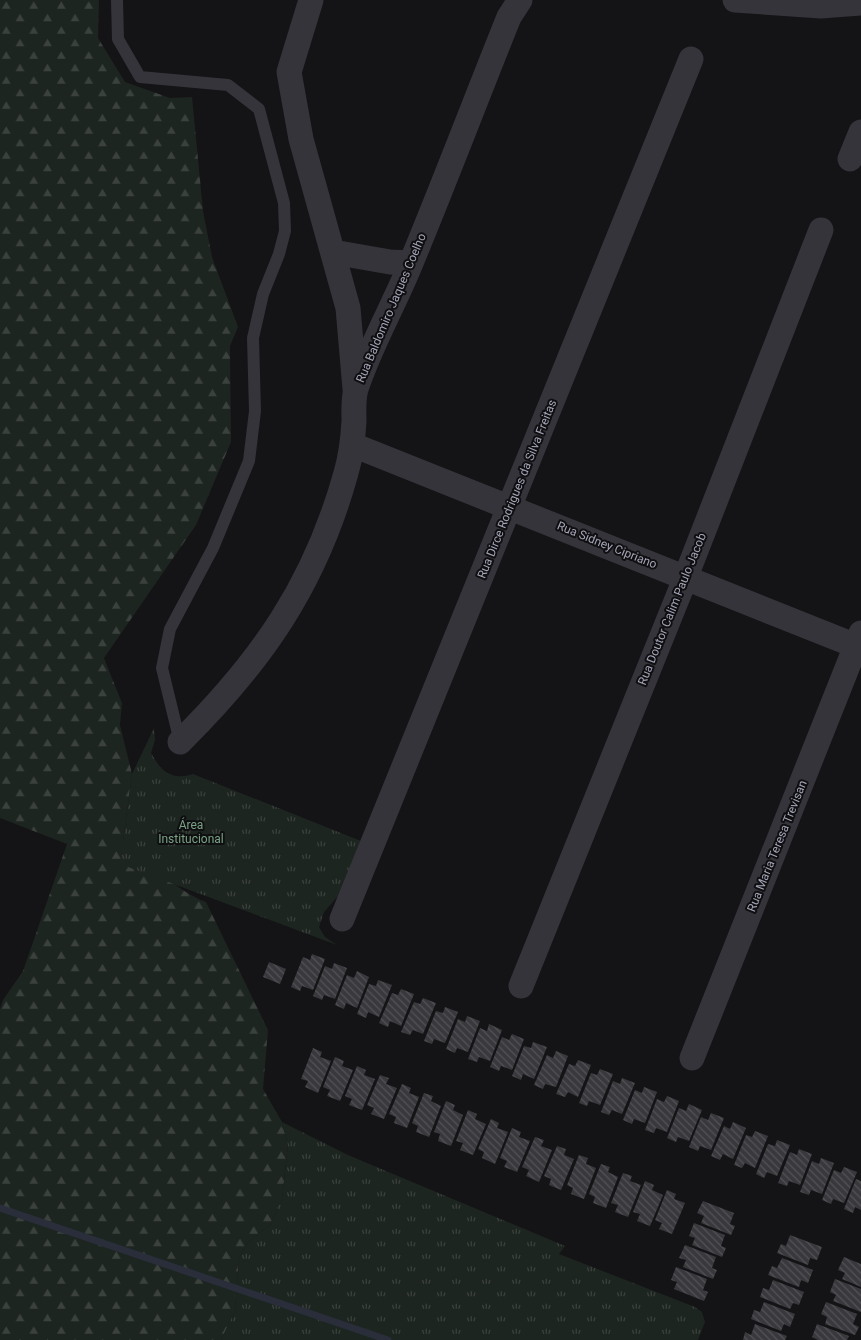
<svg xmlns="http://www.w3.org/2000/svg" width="861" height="1340" font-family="Roboto,sans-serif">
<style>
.forest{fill:url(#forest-firs)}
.park{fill:url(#park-tufts)}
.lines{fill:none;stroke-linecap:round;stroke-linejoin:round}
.stream{stroke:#292e3a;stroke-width:7}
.building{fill:url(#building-back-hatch)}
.service{stroke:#35343b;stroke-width:12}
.minor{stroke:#35343b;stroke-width:25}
.labels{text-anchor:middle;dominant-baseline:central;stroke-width:4;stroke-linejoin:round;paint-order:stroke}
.street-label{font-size:12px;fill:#a4a5b7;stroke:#0f0e10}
.park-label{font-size:12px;fill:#7aa386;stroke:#0f0e10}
</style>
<defs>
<pattern id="forest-firs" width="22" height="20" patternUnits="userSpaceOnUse" patternTransform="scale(1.25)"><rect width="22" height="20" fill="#1d2520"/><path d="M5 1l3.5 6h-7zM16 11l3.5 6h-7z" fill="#3b423e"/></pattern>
<pattern id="park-tufts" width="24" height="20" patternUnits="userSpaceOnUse" patternTransform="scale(1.25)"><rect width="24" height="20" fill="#1d2520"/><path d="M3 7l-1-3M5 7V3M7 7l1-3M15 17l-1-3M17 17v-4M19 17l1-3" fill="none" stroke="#3b423e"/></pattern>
<pattern id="building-back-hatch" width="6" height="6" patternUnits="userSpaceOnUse" patternTransform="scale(1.25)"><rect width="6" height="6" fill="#38383d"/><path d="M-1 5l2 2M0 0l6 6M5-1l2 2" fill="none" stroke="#525257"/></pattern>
</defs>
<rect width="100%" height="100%" fill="#141315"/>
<path class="forest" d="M 0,0 L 99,0 L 98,38 L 125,82 L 170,98 L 192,97 L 203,211 L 212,257 L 238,327 L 230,346 L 231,442 L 196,525 L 104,658 L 122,703 L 120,725 L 132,774 L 123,841 C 146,860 178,892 206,902 L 268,1030 L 263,1089 L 282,1122 L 288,1145 L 282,1199 L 270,1225 L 248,1242 L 239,1258 L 235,1311 L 221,1340 L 0,1340 L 0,1009 L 3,1000 L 23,971 L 67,844 L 0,818 Z"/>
<path class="park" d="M 154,728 L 155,740 L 151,753 C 161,771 171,781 193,774 L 361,841 L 346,887 L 324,912 L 319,927 L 325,937 L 337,945 L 120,864 L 132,774 Z
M 282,1122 L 348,1155 L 565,1246 L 559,1254 L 695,1307 L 702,1312 L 705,1322 L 698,1340 L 221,1340 L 235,1311 L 239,1258 L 248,1242 L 270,1225 L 282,1199 L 288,1145 Z"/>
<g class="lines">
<path class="stream" d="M 0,1208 L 388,1340"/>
</g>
<path class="building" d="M 312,954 L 325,959 L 313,990 L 302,986 L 300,991 L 291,987 L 303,957 L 310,960 Z
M 269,962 L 286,969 L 280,984 L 263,977 Z
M 334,963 L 347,968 L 335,999 L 324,995 L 322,1000 L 313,996 L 325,966 L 332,969 Z
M 357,971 L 369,977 L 357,1008 L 346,1003 L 344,1009 L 335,1005 L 347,975 L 354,978 Z
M 378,980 L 392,985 L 379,1017 L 368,1012 L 366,1018 L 357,1014 L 369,984 L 376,986 Z
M 401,989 L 414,994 L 401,1026 L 390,1021 L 388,1027 L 379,1023 L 392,993 L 398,995 Z
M 423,998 L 436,1003 L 423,1034 L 413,1030 L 410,1035 L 401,1032 L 414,1002 L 420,1004 Z
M 445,1007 L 458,1012 L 445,1043 L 434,1039 L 432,1044 L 424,1041 L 436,1011 L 443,1013 Z
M 467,1016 L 480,1021 L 468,1052 L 457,1048 L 455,1053 L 446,1049 L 458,1019 L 465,1022 Z
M 489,1024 L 502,1030 L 490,1061 L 479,1057 L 477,1062 L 468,1059 L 480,1028 L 487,1031 Z
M 512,1034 L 524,1039 L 512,1070 L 501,1066 L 499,1071 L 490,1067 L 502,1037 L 509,1040 Z
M 533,1042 L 547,1047 L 534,1079 L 523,1074 L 521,1080 L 512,1076 L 524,1046 L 531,1048 Z
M 313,1048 L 322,1052 L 320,1057 L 331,1061 L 318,1093 L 305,1087 L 308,1081 L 301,1079 Z
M 556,1051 L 568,1056 L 556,1087 L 545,1084 L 543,1089 L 534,1085 L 547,1055 L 553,1058 Z
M 335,1057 L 344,1061 L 342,1066 L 353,1070 L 340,1101 L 327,1096 L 330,1090 L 323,1087 Z
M 578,1060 L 591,1065 L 578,1097 L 568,1092 L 565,1097 L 556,1094 L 569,1064 L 575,1066 Z
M 357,1066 L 366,1070 L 364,1075 L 375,1079 L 362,1110 L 349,1105 L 352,1099 L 345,1096 Z
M 600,1069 L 613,1074 L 600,1105 L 589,1101 L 587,1106 L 579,1103 L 591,1073 L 597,1075 Z
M 380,1075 L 389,1078 L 386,1084 L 397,1088 L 384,1119 L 371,1114 L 374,1108 L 367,1105 Z
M 622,1078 L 635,1083 L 622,1114 L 612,1110 L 609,1115 L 601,1112 L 613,1081 L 620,1084 Z
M 402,1084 L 411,1088 L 409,1093 L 419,1097 L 407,1128 L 394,1123 L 396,1117 L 389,1114 Z
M 644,1087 L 657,1092 L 645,1123 L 634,1119 L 632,1124 L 623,1120 L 635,1090 L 642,1093 Z
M 424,1093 L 433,1096 L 431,1101 L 441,1106 L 429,1137 L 416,1132 L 418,1126 L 412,1123 Z
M 667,1096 L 679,1101 L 667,1132 L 656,1128 L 654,1133 L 645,1130 L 657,1099 L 664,1102 Z
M 446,1101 L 455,1105 L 453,1110 L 463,1115 L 451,1146 L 438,1141 L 440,1134 L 434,1132 Z
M 689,1104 L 702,1110 L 689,1141 L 678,1137 L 676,1142 L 667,1138 L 679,1108 L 686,1111 Z
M 468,1110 L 477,1114 L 475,1119 L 486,1124 L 473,1155 L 460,1150 L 463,1143 L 456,1141 Z
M 711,1113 L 724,1118 L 711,1150 L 700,1146 L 698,1151 L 689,1147 L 701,1117 L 708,1120 Z
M 491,1119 L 499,1123 L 497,1128 L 508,1132 L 495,1164 L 482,1158 L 484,1152 L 478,1149 Z
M 733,1122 L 746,1128 L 733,1159 L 723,1154 L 720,1160 L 711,1156 L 724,1126 L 730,1129 Z
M 512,1128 L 521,1132 L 519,1137 L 530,1141 L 517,1172 L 504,1167 L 507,1161 L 500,1158 Z
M 755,1131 L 768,1136 L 755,1168 L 745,1163 L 742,1168 L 734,1165 L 746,1135 L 752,1137 Z
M 535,1137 L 544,1140 L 541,1146 L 552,1150 L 539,1182 L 526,1176 L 529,1170 L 522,1167 Z
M 777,1140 L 790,1145 L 777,1176 L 767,1172 L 764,1178 L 756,1174 L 768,1144 L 775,1146 Z
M 557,1146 L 566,1149 L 564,1155 L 574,1159 L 561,1190 L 549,1185 L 551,1179 L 544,1176 Z
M 799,1149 L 812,1154 L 800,1185 L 789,1181 L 787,1186 L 778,1183 L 790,1152 L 797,1155 Z
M 579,1155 L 588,1158 L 586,1164 L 596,1168 L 584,1199 L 571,1194 L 573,1188 L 567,1185 Z
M 821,1158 L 834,1163 L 822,1194 L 811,1190 L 809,1195 L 800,1192 L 812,1161 L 819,1164 Z
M 601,1164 L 610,1167 L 608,1172 L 618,1177 L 606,1208 L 593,1203 L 595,1197 L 589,1194 Z
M 844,1167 L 857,1172 L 844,1203 L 833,1199 L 831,1204 L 822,1200 L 834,1170 L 841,1173 Z
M 623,1173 L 632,1176 L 630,1181 L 641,1185 L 628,1217 L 615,1212 L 618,1205 L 611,1203 Z
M 856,1179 L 861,1181 L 861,1210 L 855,1207 L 853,1213 L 844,1209 Z
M 645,1181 L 654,1185 L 652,1190 L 663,1195 L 650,1226 L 637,1221 L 640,1214 L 633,1212 Z
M 667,1190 L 676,1194 L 674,1199 L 685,1203 L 672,1234 L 659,1229 L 662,1223 L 655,1220 Z
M 703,1201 L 734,1213 L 730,1224 L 735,1226 L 731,1235 L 701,1223 L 704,1216 L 697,1213 Z
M 694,1223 L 725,1235 L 721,1246 L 726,1248 L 722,1257 L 692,1245 L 695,1238 L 689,1236 Z
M 790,1235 L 822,1247 L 817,1260 L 810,1258 L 808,1265 L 777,1253 L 781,1244 L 786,1246 Z
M 685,1245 L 716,1257 L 712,1268 L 717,1270 L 713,1279 L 683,1267 L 686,1260 L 679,1258 Z
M 844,1257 L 861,1264 L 861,1287 L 842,1279 L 845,1273 L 838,1270 Z
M 782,1258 L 813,1270 L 808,1283 L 801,1280 L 799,1287 L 768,1275 L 772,1266 L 777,1268 Z
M 676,1267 L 707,1279 L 703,1290 L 708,1292 L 704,1301 L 674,1289 L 677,1282 L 671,1280 Z
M 835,1279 L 861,1289 L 861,1312 L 833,1301 L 836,1295 L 830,1292 Z
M 773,1280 L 804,1292 L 799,1305 L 793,1303 L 790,1309 L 760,1297 L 763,1288 L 769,1290 Z
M 764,1302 L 795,1314 L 790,1327 L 784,1324 L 781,1331 L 751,1319 L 754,1310 L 760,1312 Z
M 826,1302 L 857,1314 L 853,1324 L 859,1327 L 855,1335 L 825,1324 L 827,1317 L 821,1314 Z
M 755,1324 L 787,1336 L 785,1340 L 743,1340 L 745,1332 L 751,1335 Z
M 817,1324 L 849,1336 L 847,1340 L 818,1340 L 812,1337 Z"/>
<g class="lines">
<path class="service" d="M 117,0 L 118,39 L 140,77 L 228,85 L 259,109 L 284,203 L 285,231 L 279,254 L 263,294 L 253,338 L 255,411 L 249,461 L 213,548 L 170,629 L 162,668 L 180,742"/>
<path class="minor" d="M 311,0 L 289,72 L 301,139 L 348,308 L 355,389
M 735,0 L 821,6 L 861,3
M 850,159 L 861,132
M 333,252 L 390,262 L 411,263
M 353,445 L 861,648
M 180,742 C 261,662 315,585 346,473 C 351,456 353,439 354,421 C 354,411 353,399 356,389 C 370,346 394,305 411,263 C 445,181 476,99 509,17 L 520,0
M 342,919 L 691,59
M 521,986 L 681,589 L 821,230
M 692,1058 L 861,633"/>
</g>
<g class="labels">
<g class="street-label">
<text transform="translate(391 308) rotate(-67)">Rua Baldomiro Jaques Coelho</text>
<text transform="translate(517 489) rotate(-68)">Rua Dirce Rodrigues da Silva Freitas</text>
<text transform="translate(607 545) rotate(22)">Rua Sidney Cipriano</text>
<text transform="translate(672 609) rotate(-68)">Rua Doutor Calim Paulo Jacob</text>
<text transform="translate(777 846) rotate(-68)">Rua Maria Teresa Trevisan</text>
</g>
<g class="park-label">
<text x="191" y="825">Área<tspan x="191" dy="14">Institucional</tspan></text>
</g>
</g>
</svg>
